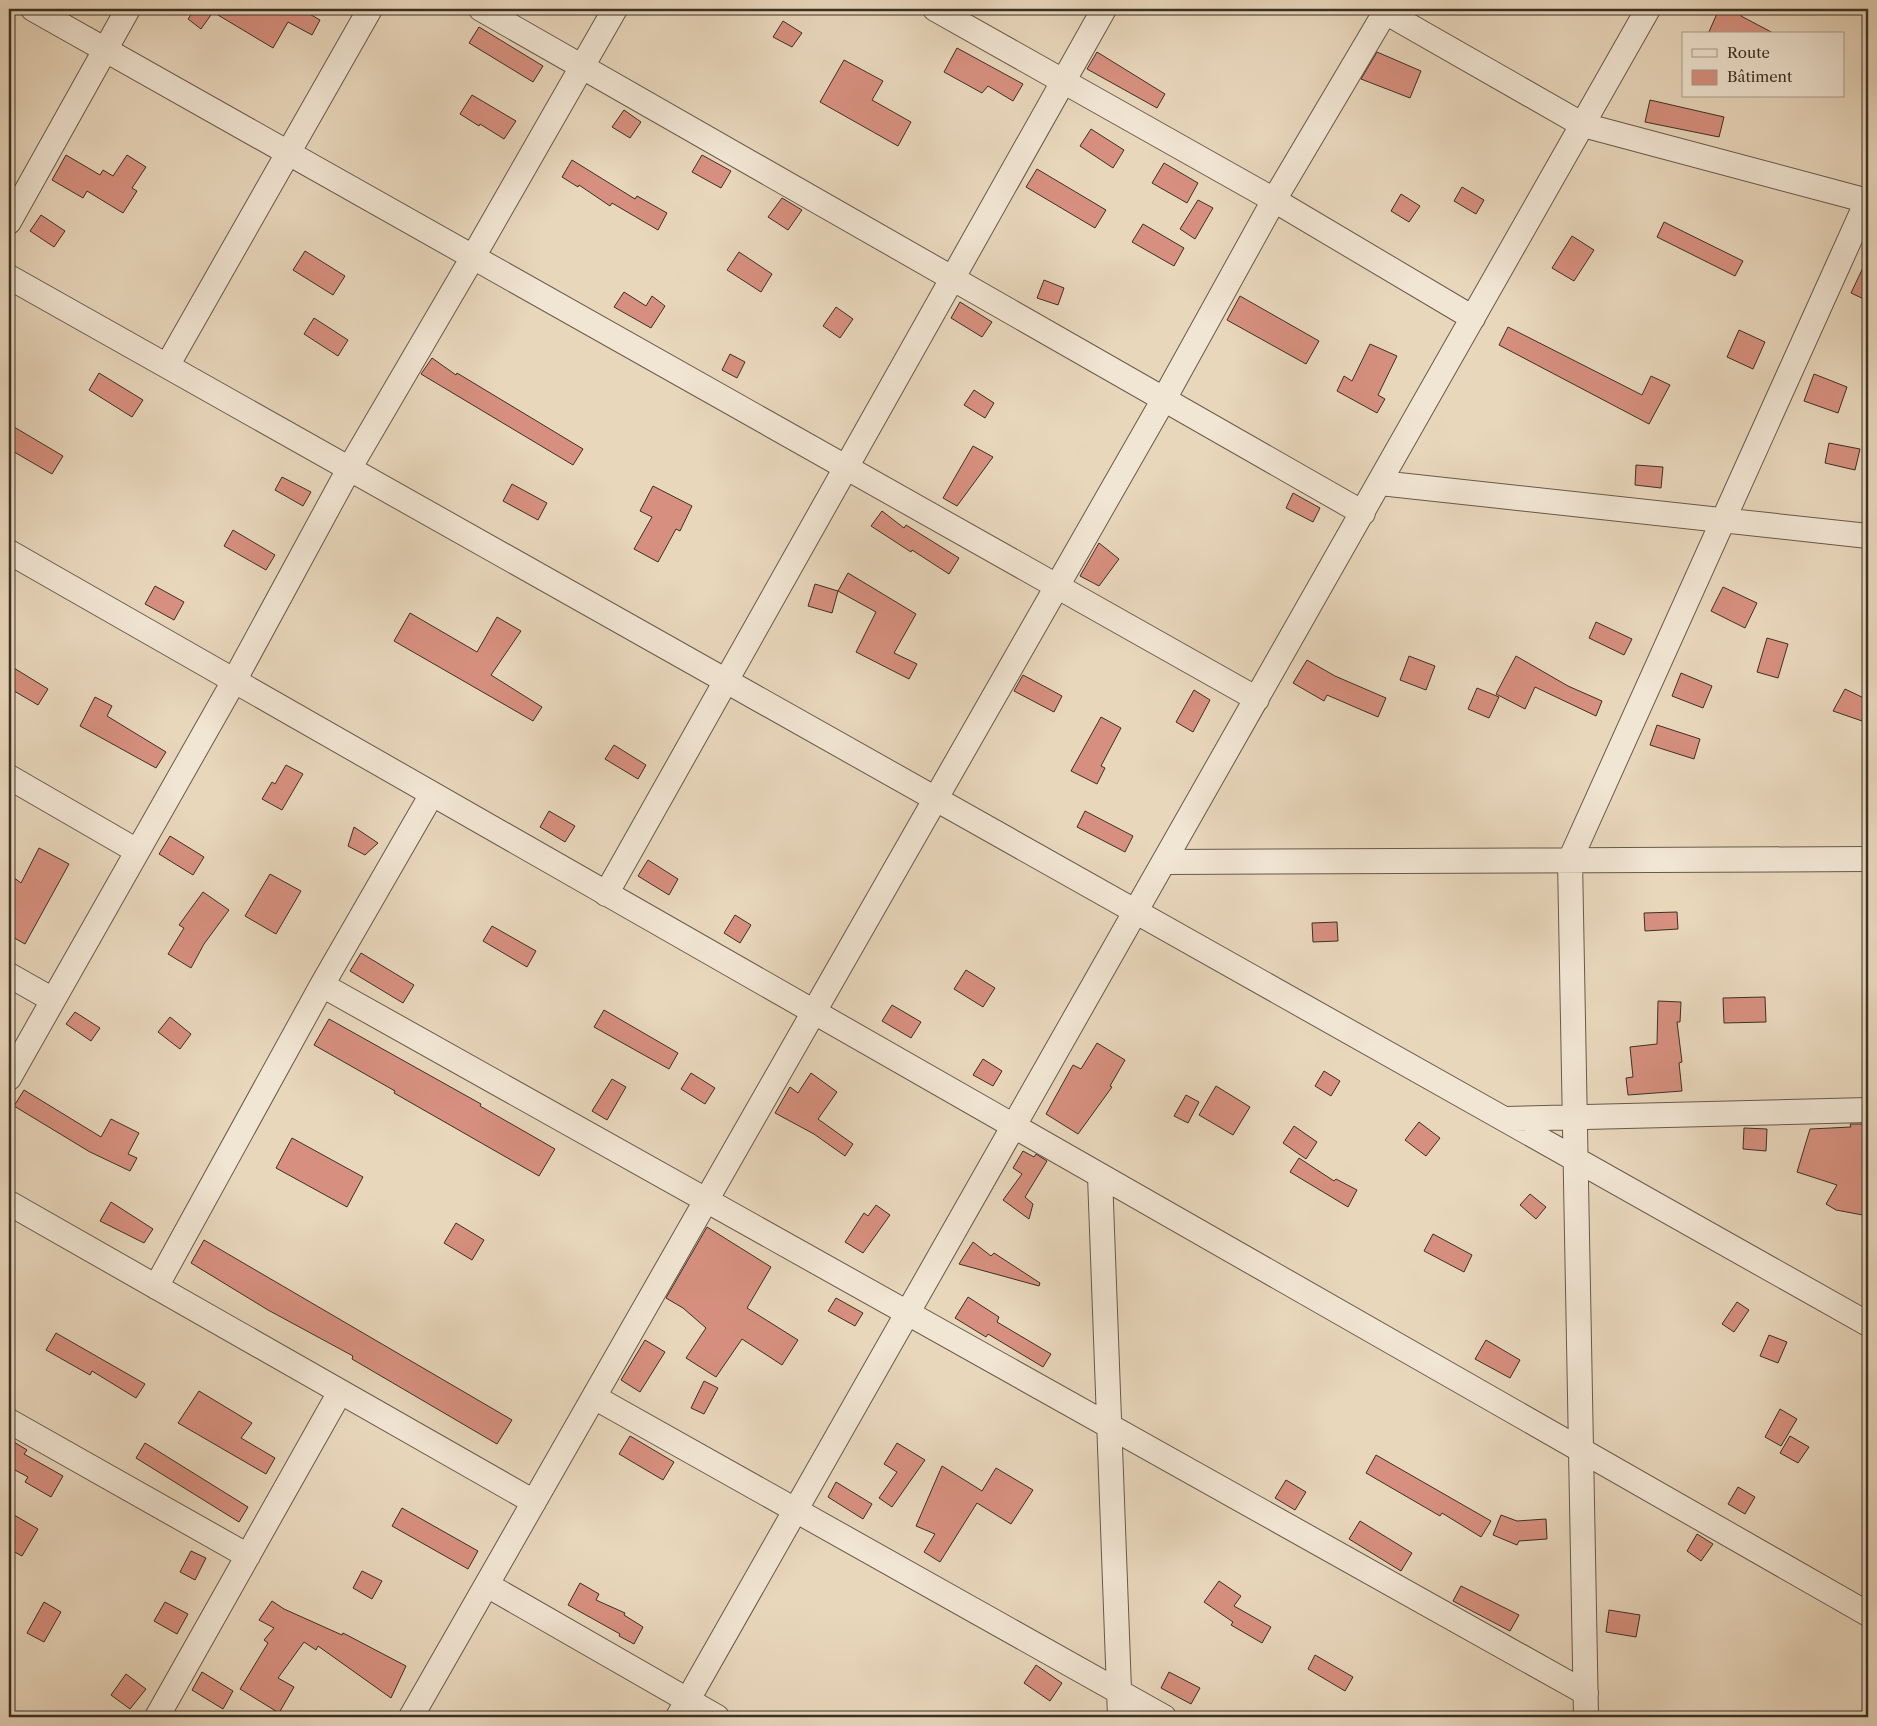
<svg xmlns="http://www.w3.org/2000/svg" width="1877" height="1726" font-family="'Libre Caslon Text',serif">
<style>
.building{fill:#d7907f;stroke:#3c3025}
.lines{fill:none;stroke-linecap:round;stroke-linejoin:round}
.minor-casing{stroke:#675a4b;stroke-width:26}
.minor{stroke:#f1e5d3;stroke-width:24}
</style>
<rect width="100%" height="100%" fill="#e9d7bc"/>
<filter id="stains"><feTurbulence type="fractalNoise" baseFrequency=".004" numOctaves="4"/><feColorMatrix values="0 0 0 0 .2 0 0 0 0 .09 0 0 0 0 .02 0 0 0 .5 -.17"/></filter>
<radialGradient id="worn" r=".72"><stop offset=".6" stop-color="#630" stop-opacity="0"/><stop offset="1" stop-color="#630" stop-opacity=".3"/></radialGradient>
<path class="building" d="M 195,9 L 301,9 L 320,20 L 312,35 L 288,22 L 273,48 L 213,12 L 201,29 L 188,19 Z
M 1719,9 L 1729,9 L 1742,14 L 1741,16 L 1775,34 L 1708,34 Z
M 783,21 L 802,33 L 792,47 L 773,37 Z
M 479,27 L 543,66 L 533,82 L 469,43 Z
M 957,48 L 1023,84 L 1013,101 L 988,86 L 982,93 L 944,72 Z
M 1097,52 L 1165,94 L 1157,108 L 1087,69 Z
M 1377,52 L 1421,71 L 1410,98 L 1361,79 Z
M 844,60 L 883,81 L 872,100 L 911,122 L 898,146 L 820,102 Z
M 472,95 L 516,121 L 504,139 L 480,124 L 479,126 L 460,114 Z
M 1650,100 L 1724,117 L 1719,137 L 1645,122 Z
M 624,110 L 641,122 L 630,138 L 612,127 Z
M 1091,129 L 1124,150 L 1113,168 L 1080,146 Z
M 66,155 L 100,175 L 103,170 L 113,176 L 127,155 L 146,167 L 132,188 L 137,191 L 123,213 L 87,191 L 83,198 L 52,180 Z
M 702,155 L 731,171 L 721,188 L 692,172 Z
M 572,160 L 635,199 L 637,196 L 667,213 L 658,230 L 612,203 L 610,206 L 579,185 L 578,187 L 562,177 Z
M 1164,163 L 1198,183 L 1187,203 L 1152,183 Z
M 1037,169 L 1106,210 L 1095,228 L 1026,187 Z
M 1462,187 L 1484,200 L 1476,214 L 1454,201 Z
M 1401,194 L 1420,206 L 1409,222 L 1391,211 Z
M 782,198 L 802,210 L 788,230 L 768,217 Z
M 1198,200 L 1213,208 L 1195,239 L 1180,229 Z
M 41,215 L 65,231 L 54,247 L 30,231 Z
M 1664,222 L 1743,261 L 1735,276 L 1657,237 Z
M 1143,224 L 1184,248 L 1174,266 L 1132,242 Z
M 1572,236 L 1594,250 L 1574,281 L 1552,268 Z
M 305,251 L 345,276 L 333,295 L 293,270 Z
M 739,252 L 772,274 L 761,292 L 727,270 Z
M 1868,257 L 1868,301 L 1851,293 Z
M 1044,280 L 1064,288 L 1058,305 L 1037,298 Z
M 624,292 L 646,306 L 652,296 L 665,306 L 651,328 L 614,307 Z
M 1240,296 L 1319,341 L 1306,364 L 1227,320 Z
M 960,302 L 992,322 L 982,337 L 951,318 Z
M 836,307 L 853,319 L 840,338 L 823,326 Z
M 314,318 L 348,340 L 338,356 L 304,334 Z
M 1508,327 L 1642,395 L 1651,376 L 1670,385 L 1649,424 L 1499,345 Z
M 1739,330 L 1765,342 L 1753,369 L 1727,357 Z
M 1370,344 L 1397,356 L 1378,395 L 1385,399 L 1377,413 L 1337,391 L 1344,376 L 1352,381 Z
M 730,354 L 745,362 L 737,378 L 722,370 Z
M 432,358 L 456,375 L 457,373 L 583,449 L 573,465 L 421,374 Z
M 99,373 L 143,400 L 132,417 L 89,390 Z
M 1814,374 L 1847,387 L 1838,413 L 1804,401 Z
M 974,390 L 994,403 L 985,418 L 964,405 Z
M 9,424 L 63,456 L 52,474 L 9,449 Z
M 1829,443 L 1860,449 L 1855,470 L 1825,463 Z
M 973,446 L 993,457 L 957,506 L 943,498 Z
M 1636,465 L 1663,467 L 1661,488 L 1635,485 Z
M 282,477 L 311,492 L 303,506 L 275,490 Z
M 512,484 L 547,503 L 538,520 L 503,501 Z
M 653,486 L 692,506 L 680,531 L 676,529 L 658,562 L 634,549 L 652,517 L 640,511 Z
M 1293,493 L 1320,508 L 1313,522 L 1286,508 Z
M 882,511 L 904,528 L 906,525 L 959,558 L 949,574 L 912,550 L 911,552 L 871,526 Z
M 233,530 L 275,555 L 266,570 L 224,546 Z
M 1099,543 L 1119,559 L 1099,586 L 1080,576 Z
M 848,573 L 916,614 L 894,653 L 917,664 L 909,679 L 856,652 L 876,612 L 838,591 Z
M 815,584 L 838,591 L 832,613 L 808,606 Z
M 155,586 L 184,602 L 174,620 L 145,604 Z
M 1723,587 L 1757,603 L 1745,628 L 1711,611 Z
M 410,613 L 477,652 L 497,617 L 521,631 L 491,675 L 542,707 L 533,721 L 394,641 Z
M 1596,622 L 1632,639 L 1624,655 L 1589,638 Z
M 1767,638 L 1788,644 L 1778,678 L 1757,672 Z
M 1409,656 L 1435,666 L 1426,690 L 1400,680 Z
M 1516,656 L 1568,686 L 1602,701 L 1596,716 L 1535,687 L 1525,709 L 1496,694 Z
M 1307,660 L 1335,676 L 1386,698 L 1378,717 L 1327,695 L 1324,701 L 1293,683 Z
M 9,665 L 48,689 L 38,705 L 9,688 Z
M 1681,673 L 1712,686 L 1703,708 L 1672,696 Z
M 1023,675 L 1062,696 L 1054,712 L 1014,691 Z
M 1477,688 L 1499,697 L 1489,718 L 1468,709 Z
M 1845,689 L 1868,700 L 1868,723 L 1833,711 Z
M 1194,690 L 1210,700 L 1193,732 L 1176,722 Z
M 95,697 L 112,706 L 107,716 L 166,752 L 156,768 L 80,726 Z
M 1101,717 L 1121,728 L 1101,766 L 1105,768 L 1097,784 L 1071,771 Z
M 1657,725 L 1700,739 L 1694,759 L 1650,745 Z
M 614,745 L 646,765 L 638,779 L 605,759 Z
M 286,765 L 303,774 L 282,810 L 262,799 L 272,782 L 275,784 Z
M 549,811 L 575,826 L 565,842 L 540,827 Z
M 1085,811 L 1133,836 L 1125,852 L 1077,827 Z
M 354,827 L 378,843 L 365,855 L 348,846 Z
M 170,836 L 204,857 L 193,875 L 159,854 Z
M 39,848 L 69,864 L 25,944 L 9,935 L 9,874 L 21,883 Z
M 648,860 L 678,879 L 669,895 L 638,876 Z
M 270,874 L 301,891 L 276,934 L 245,916 Z
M 203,892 L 229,910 L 204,944 L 191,968 L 168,954 L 184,928 L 179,925 Z
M 1677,912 L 1678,929 L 1645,931 L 1644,913 Z
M 735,915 L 751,925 L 740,943 L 724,933 Z
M 1337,922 L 1338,941 L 1313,942 L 1312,923 Z
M 492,926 L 536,951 L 527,967 L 483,941 Z
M 361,953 L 414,985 L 403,1003 L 350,971 Z
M 966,970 L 995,988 L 983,1007 L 954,989 Z
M 1765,997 L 1766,1022 L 1724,1023 L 1723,998 Z
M 1658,1001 L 1681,1002 L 1680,1022 L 1677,1022 L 1682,1062 L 1679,1063 L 1682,1091 L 1628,1095 L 1626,1078 L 1633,1077 L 1630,1047 L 1657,1044 Z
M 892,1005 L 921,1022 L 911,1038 L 882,1021 Z
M 604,1010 L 678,1053 L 669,1069 L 594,1027 Z
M 75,1012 L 100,1028 L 91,1041 L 66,1024 Z
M 170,1017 L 191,1034 L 180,1049 L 158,1032 Z
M 329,1019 L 481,1104 L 480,1106 L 555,1149 L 539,1176 L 394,1093 L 395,1091 L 314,1045 Z
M 1097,1043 L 1125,1060 L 1110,1086 L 1112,1087 L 1078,1134 L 1046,1114 L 1073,1065 L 1081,1069 Z
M 983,1059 L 1002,1071 L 993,1086 L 973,1075 Z
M 1324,1071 L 1340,1081 L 1331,1096 L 1315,1086 Z
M 691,1073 L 715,1088 L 705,1104 L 681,1089 Z
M 811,1073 L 837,1092 L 818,1119 L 853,1144 L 845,1156 L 814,1134 L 775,1113 L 790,1087 L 798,1093 Z
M 612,1079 L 626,1087 L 607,1120 L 592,1111 Z
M 1216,1086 L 1250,1107 L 1233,1135 L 1199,1115 Z
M 24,1090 L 101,1137 L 111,1119 L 139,1133 L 128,1154 L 137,1158 L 130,1171 L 90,1152 L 14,1106 Z
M 1186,1095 L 1199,1102 L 1188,1123 L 1174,1116 Z
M 1419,1122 L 1440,1138 L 1426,1156 L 1405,1140 Z
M 1850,1124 L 1868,1124 L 1868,1216 L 1836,1210 L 1826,1204 L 1837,1185 L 1797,1172 L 1810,1129 L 1851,1127 Z
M 1294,1126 L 1317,1142 L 1306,1159 L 1283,1143 Z
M 1744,1128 L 1767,1129 L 1766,1151 L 1743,1149 Z
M 292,1138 L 363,1177 L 347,1207 L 276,1168 Z
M 1023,1151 L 1034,1157 L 1036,1154 L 1047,1161 L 1025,1197 L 1033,1204 L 1029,1219 L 1003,1200 L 1022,1174 L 1013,1168 Z
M 1299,1158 L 1334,1181 L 1336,1179 L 1357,1190 L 1348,1207 L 1290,1172 Z
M 1530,1194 L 1546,1207 L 1536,1219 L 1520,1205 Z
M 111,1202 L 153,1229 L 144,1243 L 100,1221 Z
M 876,1205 L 890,1215 L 863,1253 L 845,1242 L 864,1213 L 868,1216 Z
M 456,1223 L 484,1240 L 472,1260 L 444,1243 Z
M 707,1227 L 771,1267 L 747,1308 L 798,1340 L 782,1365 L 742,1339 L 716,1377 L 686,1358 L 706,1328 L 683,1308 L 666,1298 Z
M 1433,1234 L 1472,1255 L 1464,1272 L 1424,1251 Z
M 204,1240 L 512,1420 L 497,1444 L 352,1359 L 353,1356 L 268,1310 L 191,1263 Z
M 973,1242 L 991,1256 L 994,1253 L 1040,1283 L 1039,1286 L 959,1264 Z
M 968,1297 L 999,1317 L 997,1322 L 1051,1354 L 1043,1367 L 988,1334 L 986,1337 L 955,1318 Z
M 836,1298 L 863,1313 L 855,1326 L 828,1311 Z
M 1737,1302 L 1749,1310 L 1734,1332 L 1722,1324 Z
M 56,1333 L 145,1384 L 136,1398 L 92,1371 L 90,1375 L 46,1350 Z
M 1769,1335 L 1787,1342 L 1778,1363 L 1760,1356 Z
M 645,1340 L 665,1352 L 640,1392 L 621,1380 Z
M 1486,1340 L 1520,1360 L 1510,1378 L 1475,1359 Z
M 704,1381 L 718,1388 L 704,1414 L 691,1408 Z
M 199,1391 L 252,1423 L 241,1438 L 275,1458 L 266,1474 L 178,1423 Z
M 1780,1409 L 1797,1419 L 1781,1446 L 1765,1437 Z
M 630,1436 L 674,1462 L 663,1480 L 619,1454 Z
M 1790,1436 L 1809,1447 L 1798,1463 L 1780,1453 Z
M 9,1439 L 27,1450 L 24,1454 L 63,1476 L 51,1497 L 25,1482 L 28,1477 L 15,1470 L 9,1480 Z
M 145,1443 L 248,1507 L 239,1522 L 136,1458 Z
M 897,1443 L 925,1460 L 892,1507 L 879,1498 L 897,1472 L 884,1464 Z
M 1376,1455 L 1491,1521 L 1481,1537 L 1442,1513 L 1440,1516 L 1366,1473 Z
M 942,1466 L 982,1491 L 996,1468 L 1033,1490 L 1011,1524 L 977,1503 L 940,1562 L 924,1552 L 935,1534 L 916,1526 Z
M 1286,1480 L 1306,1492 L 1295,1510 L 1275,1498 Z
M 836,1482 L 872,1504 L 863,1519 L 828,1497 Z
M 1738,1487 L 1755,1497 L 1745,1514 L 1728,1504 Z
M 402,1508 L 478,1551 L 468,1569 L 392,1526 Z
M 9,1512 L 38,1529 L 22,1556 L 9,1549 Z
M 1501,1515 L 1517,1521 L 1546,1519 L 1547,1539 L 1519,1541 L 1517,1545 L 1493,1535 Z
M 1360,1521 L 1412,1553 L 1401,1571 L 1349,1539 Z
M 1697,1534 L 1713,1544 L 1701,1561 L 1687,1551 Z
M 191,1551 L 206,1558 L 195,1580 L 180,1572 Z
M 362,1571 L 382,1581 L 372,1599 L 353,1588 Z
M 1219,1581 L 1241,1596 L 1234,1606 L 1271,1627 L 1262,1643 L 1231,1625 L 1233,1622 L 1204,1602 Z
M 580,1583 L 599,1594 L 596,1600 L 625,1613 L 624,1615 L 643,1627 L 634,1644 L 619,1636 L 620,1634 L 568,1605 Z
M 1461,1586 L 1519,1615 L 1510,1631 L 1453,1601 Z
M 272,1601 L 284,1609 L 342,1635 L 343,1633 L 406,1666 L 391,1698 L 318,1646 L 316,1650 L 304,1642 L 278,1678 L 294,1687 L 279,1713 L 240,1689 L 268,1643 L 264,1640 L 274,1628 L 259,1620 Z
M 44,1602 L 61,1612 L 44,1642 L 27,1633 Z
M 165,1602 L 188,1614 L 177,1634 L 154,1621 Z
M 1609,1610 L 1640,1615 L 1636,1637 L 1606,1632 Z
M 1315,1655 L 1353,1677 L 1345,1691 L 1308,1669 Z
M 1036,1665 L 1062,1683 L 1050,1701 L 1024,1683 Z
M 202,1672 L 233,1691 L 223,1709 L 192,1690 Z
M 1169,1672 L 1200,1688 L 1191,1704 L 1161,1688 Z
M 126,1674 L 146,1689 L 130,1709 L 111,1695 Z"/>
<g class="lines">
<g class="minor-casing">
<path id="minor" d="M 33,9 L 1257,699
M 481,9 L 1363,513
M 935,9 L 1274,200 L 1473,318
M 1380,9 L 1583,125 L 1868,201
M 9,222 L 128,9
M 9,277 L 1868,1324
M 167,366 L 370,9
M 1380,483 L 1868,536
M 9,552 L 1868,1614
M 9,777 L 137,851
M 1164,862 L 1868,859
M 606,894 L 1104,9
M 9,975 L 53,1000
M 322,985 L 1586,1693
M 9,1078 L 234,681 L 349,469 L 473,257 L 615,9
M 1505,1119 L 1868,1110
M 1100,1176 L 1120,1717
M 9,1203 L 534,1502
M 156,1287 L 322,985 L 432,794
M 594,1397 L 1164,1717
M 9,1421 L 248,1556
M 487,1585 L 717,1717
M 157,1717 L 340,1392
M 411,1717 L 1164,399 L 1274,200 L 1387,9
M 678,1717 L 1648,9
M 1586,1717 L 1570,860 L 1868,199"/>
</g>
<use href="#minor" class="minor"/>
</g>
<rect width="1877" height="1726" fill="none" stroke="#e9d7bc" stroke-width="30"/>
<rect x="10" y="10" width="1857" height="1706" fill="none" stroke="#3c3025" stroke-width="2.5"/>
<rect x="15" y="15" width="1847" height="1696" fill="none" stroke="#3c3025"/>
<rect x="1682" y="32" width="162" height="65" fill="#f1e5d3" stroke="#a99d8d"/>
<rect x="1692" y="49" width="25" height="8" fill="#f1e5d3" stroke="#a99d8d"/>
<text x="1727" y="58" font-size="15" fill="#3c3025">Route</text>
<rect x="1692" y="70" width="25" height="15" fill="#d7907f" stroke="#a99d8d"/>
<text x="1727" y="82" font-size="15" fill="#3c3025">Bâtiment</text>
<rect width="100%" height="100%" filter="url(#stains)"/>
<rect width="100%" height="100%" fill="url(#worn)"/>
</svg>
